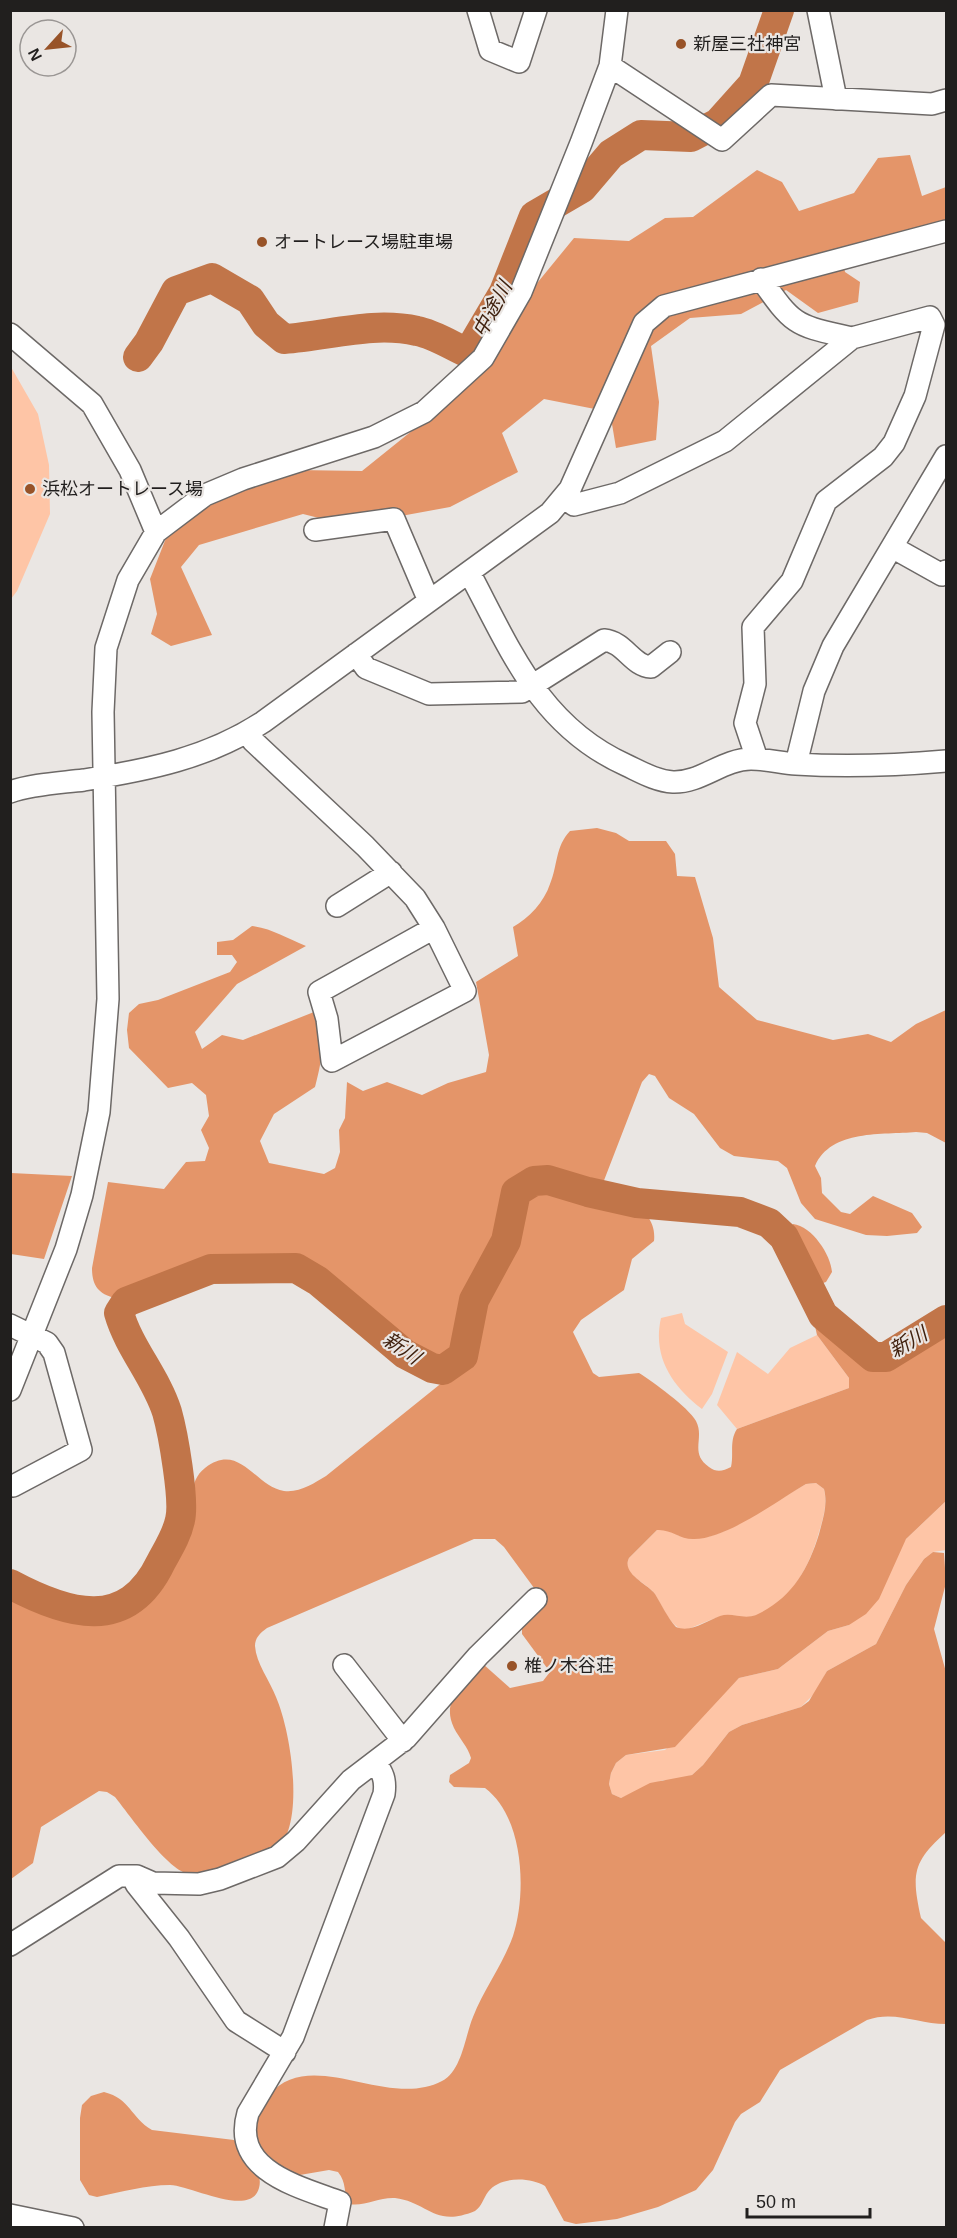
<svg xmlns="http://www.w3.org/2000/svg" width="957" height="2238" font-family="Arial,'Noto Sans JP',sans-serif">
<style>
.green{fill:#fec5a6}
.forest{fill:#e49569;fill-rule:evenodd}
.lines{fill:none;stroke-linecap:round;stroke-linejoin:round}
.river{stroke:#c17549;stroke-width:30}
.minor-casing{stroke:#6d6967;stroke-width:24}
.minor{stroke:#fff;stroke-width:21}
.poi-dot{fill:#985328;stroke:#eae6e3;stroke-width:2}
.labels{text-anchor:middle;dominant-baseline:central;stroke-width:4.5;stroke-linejoin:round;paint-order:stroke}
.poi-label{font-size:18px;fill:#211f1e;stroke:#eae6e3;text-anchor:start}
.water-label{font-size:20px;font-style:italic;fill:#40210e;stroke:#eae6e3}
</style>
<rect width="100%" height="100%" fill="#eae6e3"/>
<path class="green" d="M 11,367 L 38,414 L 49,465 L 50,514 L 17,591 L 11,599 Z
M 682,1313 L 685,1324 L 728,1352 L 712,1394 L 702,1409 C 673,1387 652,1357 661,1318 Z
M 817,1335 L 849,1378 L 849,1388 L 737,1429 L 717,1405 L 737,1352 L 768,1374 L 790,1348 Z
M 816,1483 L 824,1489 C 828,1507 822,1521 817,1539 C 807,1571 787,1608 750,1617 C 741,1619 732,1613 723,1616 C 709,1619 697,1627 683,1630 C 668,1624 663,1606 654,1593 C 647,1583 620,1574 629,1558 L 657,1530 L 669,1530 L 679,1536 L 708,1537 L 725,1531 L 806,1484 Z
M 946,1501 L 946,1550 L 933,1552 L 924,1559 L 906,1585 L 876,1644 L 827,1671 L 815,1693 L 801,1707 L 742,1725 L 729,1732 L 703,1765 L 692,1775 L 677,1780 L 663,1780 L 621,1798 L 612,1794 L 609,1784 L 611,1773 L 616,1763 L 626,1755 L 665,1750 L 739,1678 L 778,1669 L 828,1631 L 849,1625 L 906,1539 Z"/>
<path class="forest" d="M 910,155 L 922,196 L 946,187 L 946,223 L 841,254 L 845,272 L 860,282 L 858,302 L 818,313 L 786,290 L 741,314 L 690,318 L 651,346 L 659,402 L 656,440 L 616,448 L 610,412 L 544,399 L 502,433 L 518,472 L 450,507 L 390,518 L 327,520 L 303,514 L 199,545 L 181,567 L 212,635 L 171,646 L 151,634 L 157,614 L 150,579 L 168,533 L 211,499 L 296,470 L 362,471 L 459,393 L 502,345 L 538,282 L 574,238 L 629,241 L 665,218 L 693,217 L 757,170 L 782,182 L 799,211 L 854,193 L 878,158 Z
M 597,828 L 616,833 L 629,841 L 666,841 L 675,854 L 677,876 L 695,877 L 713,938 L 719,987 L 757,1020 L 833,1040 L 868,1034 L 891,1042 L 916,1024 L 946,1010 L 946,1143 L 927,1133 L 916,1132 C 883,1135 831,1129 815,1166 L 821,1178 L 822,1193 L 841,1212 L 850,1214 L 873,1196 L 912,1213 L 922,1227 L 917,1233 L 887,1236 L 866,1235 L 815,1219 L 801,1203 L 787,1168 L 778,1161 L 734,1156 L 720,1148 L 694,1114 L 669,1098 L 655,1076 L 649,1074 L 642,1082 L 603,1183 L 589,1186 L 540,1173 L 515,1182 L 508,1196 L 500,1239 L 468,1298 L 457,1353 L 442,1364 C 392,1360 341,1273 296,1262 C 270,1256 217,1259 192,1269 C 167,1278 141,1293 115,1298 C 98,1294 92,1285 92,1268 L 108,1182 L 164,1189 L 186,1162 L 205,1161 L 209,1148 L 201,1130 L 209,1116 L 206,1095 L 192,1083 L 168,1088 L 129,1048 L 127,1030 L 129,1013 L 139,1004 L 158,1000 L 230,972 L 237,962 L 232,955 L 217,955 L 217,942 L 233,940 L 252,926 C 273,929 286,938 306,946 L 237,984 L 195,1032 L 202,1049 L 222,1035 L 243,1040 L 314,1012 C 325,1042 323,1056 315,1087 L 274,1114 L 260,1141 L 269,1163 L 324,1174 L 335,1168 L 340,1152 L 339,1130 L 345,1118 L 347,1082 L 363,1091 L 387,1082 L 422,1095 L 448,1083 L 486,1072 L 489,1055 L 476,982 L 518,956 L 513,927 C 529,918 544,902 550,884 C 558,865 555,847 570,831 Z
M 11,1173 L 72,1176 L 44,1259 L 11,1254 Z
M 547,1186 C 560,1189 641,1210 646,1215 C 653,1222 655,1232 654,1241 L 632,1259 L 624,1290 L 581,1320 L 573,1332 L 593,1373 L 599,1377 L 639,1373 C 653,1382 688,1407 696,1421 C 705,1438 689,1453 709,1467 C 717,1473 723,1471 731,1467 C 734,1454 729,1441 737,1429 L 849,1388 L 849,1378 L 817,1335 L 815,1326 L 818,1324 L 826,1326 L 870,1362 C 896,1370 923,1336 946,1328 L 946,1501 L 906,1539 L 879,1599 L 866,1614 L 849,1625 L 828,1631 L 778,1669 L 739,1678 L 675,1747 L 626,1755 L 616,1763 L 611,1773 L 609,1784 L 612,1794 L 621,1798 L 650,1783 L 692,1775 L 703,1765 L 729,1732 L 742,1725 L 801,1707 L 809,1701 L 827,1671 L 876,1644 L 906,1585 L 924,1559 L 933,1552 L 944,1553 L 946,1583 L 934,1629 L 946,1672 L 946,1832 C 913,1862 911,1873 921,1918 L 946,1943 L 946,2024 C 919,2024 894,2010 867,2020 L 780,2070 L 760,2102 L 741,2114 L 735,2122 L 713,2170 L 696,2190 L 658,2207 L 617,2219 L 576,2224 L 564,2221 L 545,2186 C 530,2177 500,2176 488,2192 C 483,2199 482,2206 475,2211 C 434,2228 428,2202 395,2198 C 379,2197 364,2207 349,2204 C 343,2192 347,2183 338,2172 L 329,2170 L 294,2176 L 262,2159 L 249,2126 C 256,2116 262,2104 269,2095 C 311,2045 387,2110 442,2081 C 462,2071 465,2036 473,2017 C 484,1989 503,1964 513,1936 C 527,1893 524,1817 485,1788 L 454,1787 L 449,1782 L 450,1775 L 469,1763 L 471,1758 C 468,1747 459,1738 454,1728 C 440,1699 465,1684 483,1664 L 510,1688 L 543,1681 L 550,1672 L 522,1634 L 522,1624 L 537,1592 L 504,1547 L 495,1539 L 474,1539 L 267,1628 C 260,1633 255,1638 255,1646 C 256,1663 270,1681 276,1697 C 290,1730 300,1797 288,1831 C 282,1848 262,1852 247,1858 C 230,1865 209,1875 190,1874 C 169,1873 129,1814 115,1797 L 107,1792 L 99,1791 L 41,1827 L 33,1863 L 11,1879 L 11,1595 C 76,1625 134,1643 171,1565 C 178,1551 186,1537 190,1523 C 194,1504 187,1482 205,1468 C 240,1441 255,1487 284,1491 C 300,1493 314,1483 326,1476 L 464,1365 L 470,1353 L 483,1295 L 512,1244 L 521,1195 L 535,1187 ZM 816,1483 L 824,1489 C 828,1505 823,1518 819,1534 C 808,1570 791,1599 756,1615 C 743,1620 732,1612 720,1616 C 706,1621 691,1633 676,1627 C 667,1617 662,1605 655,1594 C 648,1584 621,1574 629,1558 L 657,1530 C 671,1529 679,1539 693,1539 C 725,1540 777,1501 806,1484 Z
M 793,1224 C 812,1226 831,1255 832,1272 L 826,1282 L 820,1284 C 809,1281 789,1238 790,1227 Z
M 104,2092 C 131,2099 130,2117 152,2130 L 234,2140 C 245,2151 264,2170 259,2188 C 251,2218 192,2186 170,2185 C 146,2185 121,2192 97,2197 L 89,2195 L 80,2180 L 80,2118 L 82,2105 L 91,2096 Z"/>
<g class="lines">
<path class="river" d="M 138,357 L 149,342 L 176,291 L 212,278 L 250,300 L 266,324 L 284,339 C 329,336 372,321 417,331 C 434,334 452,346 468,353 L 504,292 L 534,216 L 582,188 L 611,154 L 641,135 L 691,137 L 718,123 L 753,84 L 779,10
M 10,1584 C 68,1615 127,1633 161,1562 C 168,1549 177,1535 180,1520 C 185,1501 173,1433 167,1412 C 156,1377 129,1348 119,1313 L 126,1302 L 211,1269 L 296,1268 L 318,1281 L 405,1354 L 432,1368 L 443,1370 L 463,1356 L 474,1300 L 506,1241 L 516,1192 L 534,1181 L 548,1180 L 588,1192 L 637,1203 L 740,1212 L 769,1223 L 784,1237 L 823,1315 L 873,1357 L 886,1357 L 946,1320"/>
<g class="minor-casing">
<path id="minor" d="M 478,10 L 490,50 L 519,62 L 536,10
M 818,10 L 836,99
M 610,66 L 722,140 L 771,95 L 932,104 L 946,100
M 761,279 C 795,328 796,325 852,338
M 10,334 L 92,404 L 130,470 L 156,532
M 565,498 L 574,505 L 620,493 L 725,441 L 852,338 L 930,317 L 934,325 L 915,396 L 894,443 L 883,457 L 826,501 L 792,581 L 753,627 L 755,684 L 745,723 L 757,759
M 315,530 L 394,519 L 429,601
M 892,547 L 942,575 L 946,571
M 469,572 C 511,651 540,726 626,765 C 641,772 656,781 673,782 C 701,783 723,759 751,759 C 766,759 781,763 796,764 C 842,767 900,765 946,761
M 356,654 L 366,668 L 429,694 L 522,692 L 604,640 C 625,642 632,666 651,667 L 670,652
M 247,732 L 253,741 L 365,846 L 415,898 L 434,928 L 465,991 L 332,1061 L 327,1019 L 319,992 L 434,928
M 796,764 L 814,691 L 833,646 L 946,456
M 10,792 C 33,784 60,783 84,780 C 148,770 208,758 263,722 L 550,513 L 570,489 L 644,323 L 664,306 L 946,231
M 337,906 L 391,872
M 10,1325 L 47,1343 L 54,1353 L 81,1450 L 13,1486
M 10,1390 L 66,1249 L 82,1195 L 99,1112 L 108,999 L 103,712 L 106,648 L 128,580 L 156,532 L 205,495 L 243,479 L 374,437 L 424,412 L 483,358 L 521,292 L 581,143 L 610,66 L 617,10
M 344,1665 L 403,1741
M 139,1877 L 136,1884 L 179,1938 L 236,2021 L 285,2052
M 10,1945 L 119,1876 L 137,1876 L 153,1883 L 199,1884 L 220,1879 L 277,1857 L 296,1841 L 351,1780 L 406,1738 L 478,1656 L 536,1599
M 10,2215 L 73,2228
M 335,2228 L 340,2202 C 300,2187 231,2171 248,2113 L 293,2037 L 384,1794 C 386,1780 383,1773 375,1762"/>
</g>
<use href="#minor" class="minor"/>
</g>
<g class="poi-dot">
<circle cx="681" cy="44" r="6"/>
<circle cx="262" cy="242" r="6"/>
<circle cx="30" cy="489" r="6"/>
<circle cx="512" cy="1666" r="6"/>
</g>
<g class="labels">
<g class="poi-label">
<text x="693" y="44">新屋三社神宮</text>
<text x="274" y="242">オートレース場駐車場</text>
<text x="42" y="489">浜松オートレース場</text>
<text x="524" y="1666">椎ノ木谷荘</text>
</g>
<g class="water-label">
<text transform="translate(492 309) rotate(-62)">中途川</text>
<text transform="translate(908 1342) rotate(-30)">新川</text>
<text transform="translate(402 1348) rotate(34)">新川</text>
</g>
</g>
<rect width="957" height="2238" fill="none" stroke="#211f1e" stroke-width="24"/>
<g transform="translate(48 48) rotate(243)"><circle r="28" fill="#eae6e3" stroke="#9a9694" stroke-width="1.5"/>
<path d="M0-4.5L10 22L0 15L-10 22Z" fill="#985328"/>
<text y="-9" font-size="16" font-weight="bold" text-anchor="middle" fill="#211f1e">N</text>
</g>
<path d="M747 2208v9h123v-9" fill="none" stroke="#211f1e" stroke-width="3"/>
<text x="756" y="2208" font-size="18" fill="#211f1e" stroke="#eae6e3" stroke-width="4.5" paint-order="stroke">50 m</text>
</svg>
